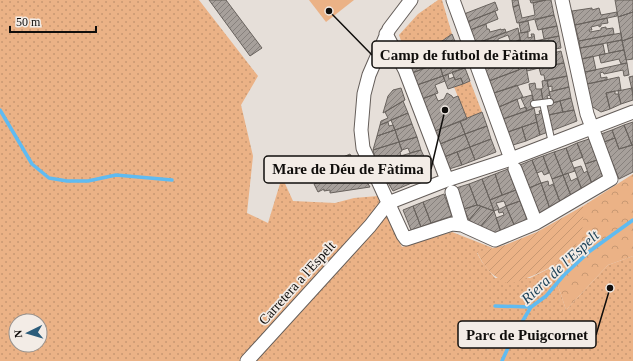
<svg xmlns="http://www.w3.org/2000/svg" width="633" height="361" font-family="'Times New Roman',serif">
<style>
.grass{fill:url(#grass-dots);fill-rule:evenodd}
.forest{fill:url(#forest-crowns)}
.garden{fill:url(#garden-furrows)}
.pitch{fill:#ebb286}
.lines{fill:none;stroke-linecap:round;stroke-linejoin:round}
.stream{stroke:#60bbf1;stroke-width:3.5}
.building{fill:url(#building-hatch);stroke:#68625d}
.lane-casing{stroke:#645d59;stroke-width:8}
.street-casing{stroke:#645d59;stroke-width:15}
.lane{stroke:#fff;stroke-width:6}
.street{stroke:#fff;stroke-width:13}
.labels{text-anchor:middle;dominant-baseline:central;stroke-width:3.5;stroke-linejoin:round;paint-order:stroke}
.street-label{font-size:14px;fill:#100e0c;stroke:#f3ece6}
.water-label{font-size:15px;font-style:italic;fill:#183e55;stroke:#f3ece6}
.leader{fill:none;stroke:#100e0c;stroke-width:1.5}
.callout-dot{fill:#100e0c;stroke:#f3ece6;stroke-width:1.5}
.callout{fill:#f3ece6;stroke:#100e0c;stroke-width:1.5}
.callout-label{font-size:15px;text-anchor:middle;font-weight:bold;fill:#100e0c}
</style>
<defs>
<pattern id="grass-dots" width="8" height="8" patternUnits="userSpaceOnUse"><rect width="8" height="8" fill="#ebb286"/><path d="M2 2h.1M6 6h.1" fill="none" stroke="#c89872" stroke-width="1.8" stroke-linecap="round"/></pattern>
<pattern id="forest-crowns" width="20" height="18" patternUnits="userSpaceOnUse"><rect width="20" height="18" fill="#ebb286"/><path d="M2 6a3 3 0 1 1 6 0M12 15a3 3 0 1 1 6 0" fill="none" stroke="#c89872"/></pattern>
<pattern id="garden-furrows" width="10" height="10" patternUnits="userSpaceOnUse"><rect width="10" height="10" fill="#ebb286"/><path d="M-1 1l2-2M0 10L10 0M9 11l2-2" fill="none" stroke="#c89872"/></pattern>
<pattern id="building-hatch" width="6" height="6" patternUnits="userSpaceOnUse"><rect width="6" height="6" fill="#a7a09b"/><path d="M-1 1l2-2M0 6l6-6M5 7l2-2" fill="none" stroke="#87817d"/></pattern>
</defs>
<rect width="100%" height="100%" fill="#e6dfd9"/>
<path class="grass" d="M 0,0 L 199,0 L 258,76 L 241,105 L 253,156 L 247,213 L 268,223 L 282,177 L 293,201 L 335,203 L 354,198 L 378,196 L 402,247 L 452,232 L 493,248 L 477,253 L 482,262 L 495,278 L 530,278 L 552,267 L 566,310 L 608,265 L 633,256 L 633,361 L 0,361 ZM 16,321 L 40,321 L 40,345 L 16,345 Z
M 438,0 L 442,0 L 452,34 L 409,64 L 399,35 L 418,14 Z
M 470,81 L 482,112 L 467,119 L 454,87 Z"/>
<path class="forest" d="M 633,174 L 633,256 L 608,265 L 566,310 L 552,267 L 572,249 L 581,233 L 583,206 Z"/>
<path class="garden" d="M 583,206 C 583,214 584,226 581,234 C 571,262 536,276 509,284 C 492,276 485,269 477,252 L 505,245 L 537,232 Z"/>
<path class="pitch" d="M 309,0 L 354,0 L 326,22 Z"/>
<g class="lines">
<path class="stream" d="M 0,110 L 32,164 L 49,178 L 67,181 L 88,181 L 116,175 L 172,180
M 495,306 L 531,307
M 502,361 L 513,337 L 531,307 L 546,296 L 564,275 L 590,251 L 633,220"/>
</g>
<path class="building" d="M 209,0 L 226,0 L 262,48 L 250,56 Z
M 512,0 L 518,0 L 519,5 L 513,7 Z
M 530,0 L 546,0 L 531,3 Z
M 546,0 L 551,0 L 554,15 L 517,23 L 513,7 L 519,5 L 522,18 L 535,15 L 533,3 Z
M 615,0 L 633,0 L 633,12 L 618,17 Z
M 495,2 L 498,10 L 467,22 L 464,14 Z
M 592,8 L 592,10 L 599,8 L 601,15 L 617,12 L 617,16 L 575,25 L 572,11 Z
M 495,11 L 498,19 L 470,30 L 467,22 Z
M 633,12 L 633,37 L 622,41 L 618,17 Z
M 554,15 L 557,26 L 538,30 L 535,20 Z
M 607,18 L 608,23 L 601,24 L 601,26 L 599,27 L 599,25 L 591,27 L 592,30 L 589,30 L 590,32 L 601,30 L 601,28 L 606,27 L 606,29 L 613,28 L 614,34 L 579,41 L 575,25 Z
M 528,21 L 530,31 L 521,33 L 519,23 Z
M 486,24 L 487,29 L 489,29 L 490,32 L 501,29 L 501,30 L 505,29 L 506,32 L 475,44 L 470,30 Z
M 557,26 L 559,36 L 544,39 L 542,29 Z
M 518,28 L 520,40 L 511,43 L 508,35 L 498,39 L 498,45 L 500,44 L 501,47 L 479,55 L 475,44 Z
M 528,32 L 528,38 L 532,37 L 531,34 L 534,34 L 535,41 L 521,43 L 519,33 Z
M 621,33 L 622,40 L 580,48 L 579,41 Z
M 452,34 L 456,44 L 436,56 L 432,48 Z
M 559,36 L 561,48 L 543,51 L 540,40 Z
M 633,37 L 633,59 L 626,60 L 622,41 Z
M 520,40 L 522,47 L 482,61 L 479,55 Z
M 540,40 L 541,44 L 535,46 L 537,54 L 524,57 L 521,43 Z
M 622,40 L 624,50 L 609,53 L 607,43 Z
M 603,44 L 605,54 L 582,59 L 580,48 Z
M 432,48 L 440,62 L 412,73 L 409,64 Z
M 624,50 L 627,63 L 621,64 L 619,59 L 601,63 L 599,55 Z
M 561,51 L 564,63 L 547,66 L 545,55 Z
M 542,53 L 542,55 L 545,55 L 547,66 L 527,71 L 524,57 Z
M 460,55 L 465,68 L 443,76 L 439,63 Z
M 593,56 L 596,70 L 585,72 L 582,59 Z
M 508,59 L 509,62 L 505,64 L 506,67 L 517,63 L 519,70 L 489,81 L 484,68 Z
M 439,63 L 443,76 L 417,85 L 412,73 Z
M 564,63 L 567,76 L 545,81 L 544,75 L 541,75 L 539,68 Z
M 627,63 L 629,75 L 624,76 L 623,70 L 604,74 L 603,72 L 600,73 L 601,78 L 607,77 L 607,80 L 587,84 L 585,72 Z
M 526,67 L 529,82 L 494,93 L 489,81 Z
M 465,68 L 470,81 L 463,84 L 461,78 L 455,80 L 452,72 Z
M 448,74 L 449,79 L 454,77 L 455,80 L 461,78 L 463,84 L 448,89 L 443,76 Z
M 443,76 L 445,81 L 435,85 L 438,93 L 422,99 L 417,85 Z
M 567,76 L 569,87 L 552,91 L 552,86 L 548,87 L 547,80 Z
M 633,76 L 633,94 L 629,77 Z
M 619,77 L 621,90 L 606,93 L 610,109 L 601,112 L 591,106 L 587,84 Z
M 547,80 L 550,95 L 547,96 L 548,101 L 543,101 L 541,89 L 543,88 L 542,81 Z
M 535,83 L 536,89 L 541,89 L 543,101 L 534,102 L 531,90 L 530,90 L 529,84 Z
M 517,85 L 523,97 L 499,107 L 494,93 Z
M 569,87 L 571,98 L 552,103 L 549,92 Z
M 401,88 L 405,100 L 383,113 L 388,96 L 393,90 Z
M 632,88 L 633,100 L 621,104 L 618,91 Z
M 615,91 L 615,94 L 618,94 L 621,104 L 610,109 L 606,93 Z
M 447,93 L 452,96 L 453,98 L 458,96 L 467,119 L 435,131 L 422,99 L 435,94 L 438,101 L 444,99 Z
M 532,95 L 534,108 L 527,111 L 521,98 Z
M 571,98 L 574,110 L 563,112 L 560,101 Z
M 517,99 L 520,109 L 526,107 L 527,111 L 503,119 L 499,107 Z
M 403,101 L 408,113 L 380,125 L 381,121 L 388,118 L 385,112 Z
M 560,101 L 563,112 L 548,115 L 545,105 Z
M 534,108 L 537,122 L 508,132 L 503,119 Z
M 542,110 L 548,132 L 540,135 L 535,115 L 540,114 L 539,111 Z
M 574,110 L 577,121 L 551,131 L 548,115 Z
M 482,112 L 487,126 L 465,134 L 460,121 Z
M 408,113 L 412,124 L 395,130 L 391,120 Z
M 460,121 L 465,134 L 440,144 L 435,131 Z
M 388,122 L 389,126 L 393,125 L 395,130 L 377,136 L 380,125 Z
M 537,122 L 540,135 L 526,141 L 522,127 Z
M 633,122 L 633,145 L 632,145 L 624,125 Z
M 412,124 L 417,137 L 399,142 L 395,130 Z
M 624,125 L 632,145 L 619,149 L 612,130 Z
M 487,126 L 491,139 L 470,147 L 465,134 Z
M 522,127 L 526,141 L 513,145 L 508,132 Z
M 395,130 L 399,142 L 373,150 L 377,136 Z
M 612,130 L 615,138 L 604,142 L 601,134 Z
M 465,134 L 470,147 L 444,157 L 440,144 Z
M 417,137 L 421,150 L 410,153 L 408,148 L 402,150 L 399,142 Z
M 615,138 L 619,149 L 633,145 L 633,172 L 619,179 L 604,142 Z
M 491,139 L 496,152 L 475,160 L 470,147 Z
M 589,139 L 597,160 L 585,164 L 577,143 Z
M 399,142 L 402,151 L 400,152 L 401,156 L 376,162 L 373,150 Z
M 577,143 L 583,157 L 571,162 L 566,148 Z
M 470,147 L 475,160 L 462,165 L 457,152 Z
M 566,148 L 575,171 L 563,175 L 554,152 Z
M 421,150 L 427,163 L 414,166 L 412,158 L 406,161 L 404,155 Z
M 457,152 L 462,165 L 449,169 L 444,157 Z
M 554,152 L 563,175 L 552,179 L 543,156 Z
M 350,154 L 370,187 L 330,193 L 330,190 L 324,191 L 324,189 L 318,192 L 314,184 L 319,182 L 319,173 L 337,165 L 334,161 Z
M 404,155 L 409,168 L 383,174 L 376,162 Z
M 543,156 L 549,173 L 544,175 L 542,171 L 537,173 L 532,160 Z
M 532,160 L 541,183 L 529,188 L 520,165 Z
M 597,160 L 603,177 L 592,184 L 585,164 Z
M 581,166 L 584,173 L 587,171 L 592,184 L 582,190 L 574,168 Z
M 508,169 L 516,190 L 502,195 L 495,174 Z
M 398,170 L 405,182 L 413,178 L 414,182 L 393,191 L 383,174 Z
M 568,173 L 571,181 L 577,178 L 582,190 L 571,196 L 563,175 Z
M 495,174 L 502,195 L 490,200 L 482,179 Z
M 563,175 L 571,196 L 560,202 L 552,179 Z
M 482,179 L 490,200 L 494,211 L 477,205 L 469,184 Z
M 548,181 L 549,186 L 553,184 L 560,202 L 550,209 L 541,183 Z
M 541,183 L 550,209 L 540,215 L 529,188 Z
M 469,184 L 477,205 L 464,209 L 456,188 Z
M 516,190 L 520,201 L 506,206 L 504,201 L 496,203 L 499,209 L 494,211 L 490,200 Z
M 444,194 L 452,216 L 431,223 L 423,202 Z
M 520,201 L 528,222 L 515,227 L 506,206 Z
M 423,202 L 431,223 L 421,227 L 413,206 Z
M 477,205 L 481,206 L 469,220 L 464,209 Z
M 413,206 L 421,227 L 411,230 L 403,210 Z
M 481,206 L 494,211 L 480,227 L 469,220 Z
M 506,206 L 515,227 L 501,232 L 496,218 L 504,215 L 503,212 L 499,213 L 498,210 Z
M 494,211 L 501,232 L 496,234 L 480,227 Z"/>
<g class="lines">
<g class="lane-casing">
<path id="lane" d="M 543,103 L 552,143
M 534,104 L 550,102"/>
</g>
<g class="street-casing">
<path id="street" d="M 411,0 L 389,29 L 369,75 L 364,94 L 361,130 L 363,148 L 403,235 L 406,239 L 452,224 L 462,225 L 495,240 L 536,223 L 611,179 L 587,114 L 562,0
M 453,0 L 511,159
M 386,34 L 405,70 L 447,180
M 515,169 L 536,223
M 452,192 L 462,225
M 247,361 L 370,226 L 388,203 L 447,180 L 511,159 L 633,112"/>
</g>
<use href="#lane" class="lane"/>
<use href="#street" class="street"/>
</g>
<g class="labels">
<g class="street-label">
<text transform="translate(297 283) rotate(-48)">Carretera a l'Espelt</text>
</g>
<g class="water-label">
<text transform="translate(560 267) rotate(-43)">Riera de l'Espelt</text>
</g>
</g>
<path class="leader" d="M329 11L372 55M445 110L431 169M610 288L596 335"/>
<g class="callout-dot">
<circle cx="329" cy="11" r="4"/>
<circle cx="445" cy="110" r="4"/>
<circle cx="610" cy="288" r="4"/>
</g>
<g class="callout">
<rect x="372" y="41" width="184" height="27" rx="4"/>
<rect x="264" y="156" width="167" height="27" rx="4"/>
<rect x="458" y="321" width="138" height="27" rx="4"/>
</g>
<g class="callout-label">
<text x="464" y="60">Camp de futbol de Fàtima</text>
<text x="348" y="174">Mare de Déu de Fàtima</text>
<text x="527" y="340">Parc de Puigcornet</text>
</g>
<g transform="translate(28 333) rotate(265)"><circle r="19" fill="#f3ece6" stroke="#98938f"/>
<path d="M0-3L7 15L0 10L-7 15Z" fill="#2b5c7a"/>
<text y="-6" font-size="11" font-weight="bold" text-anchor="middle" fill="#100e0c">N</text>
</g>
<path d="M10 26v6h86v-6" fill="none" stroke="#100e0c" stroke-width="2"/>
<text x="16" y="26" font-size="12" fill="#100e0c" stroke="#f3ece6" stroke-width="3" paint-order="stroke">50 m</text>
</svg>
